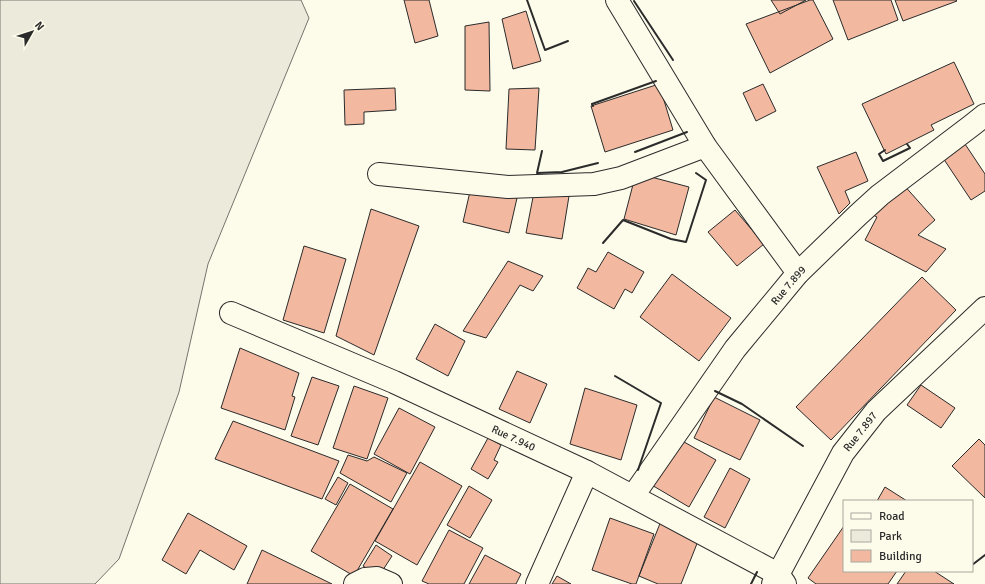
<svg xmlns="http://www.w3.org/2000/svg" width="985" height="584" font-family="Signika,sans-serif">
<style>
.green{fill:#ecebdb;stroke:#74746e}
.building{fill:#f2b8a0;stroke:#2b2b2b}
.lines{fill:none;stroke-linecap:round;stroke-linejoin:round}
.minor-casing{stroke:#2b2b2b;stroke-width:24}
.minor{stroke:#fdfbea;stroke-width:22}
.wall{stroke:#2b2b2b;stroke-width:2}
.labels{text-anchor:middle;dominant-baseline:central;stroke-width:3;stroke-linejoin:round;paint-order:stroke}
.street-label{font-size:11px;fill:#2b2b2b;stroke:#fdfbea}
</style>
<rect width="100%" height="100%" fill="#fdfbea"/>
<path class="green" d="M 0,0 L 301,0 L 309,18 L 208,264 L 179,392 L 119,559 L 95,584 L 0,584 Z"/>
<path class="building" d="M 404,0 L 429,0 L 438,36 L 415,43 Z
M 771,0 L 806,0 L 780,14 Z
M 810,0 L 813,0 L 833,39 L 770,73 L 746,24 Z
M 833,0 L 891,0 L 898,20 L 848,40 Z
M 895,0 L 956,0 L 957,1 L 903,21 Z
M 526,11 L 541,61 L 513,69 L 502,19 Z
M 489,22 L 490,91 L 465,90 L 465,26 Z
M 954,62 L 974,104 L 931,125 L 934,130 L 886,154 L 862,104 Z
M 659,84 L 673,130 L 605,152 L 591,106 Z
M 763,84 L 776,111 L 756,121 L 743,93 Z
M 395,88 L 396,110 L 364,112 L 364,124 L 345,125 L 344,90 Z
M 539,88 L 535,150 L 506,149 L 509,89 Z
M 963,141 L 985,174 L 985,191 L 971,200 L 941,155 Z
M 856,152 L 868,181 L 845,191 L 850,203 L 839,214 L 817,167 Z
M 636,173 L 689,187 L 676,235 L 624,219 Z
M 902,183 L 935,220 L 918,235 L 946,249 L 926,272 L 865,240 L 877,217 L 869,213 Z
M 471,187 L 517,198 L 509,233 L 463,222 Z
M 535,187 L 570,190 L 562,239 L 526,233 Z
M 371,209 L 419,226 L 374,355 L 336,336 Z
M 735,210 L 764,244 L 737,266 L 708,232 Z
M 304,246 L 346,259 L 324,333 L 283,320 Z
M 608,252 L 644,272 L 632,293 L 625,289 L 614,309 L 577,288 L 588,268 L 596,272 Z
M 508,261 L 543,276 L 533,291 L 520,285 L 486,338 L 463,331 Z
M 672,274 L 731,318 L 699,361 L 640,317 Z
M 922,277 L 956,310 L 831,440 L 796,407 Z
M 435,324 L 465,341 L 448,376 L 416,359 Z
M 240,348 L 299,373 L 292,396 L 295,397 L 285,430 L 221,408 Z
M 517,371 L 547,384 L 530,423 L 499,409 Z
M 312,377 L 339,386 L 318,445 L 291,436 Z
M 921,385 L 955,408 L 941,428 L 907,405 Z
M 354,386 L 388,398 L 367,459 L 333,448 Z
M 585,388 L 637,405 L 621,460 L 570,444 Z
M 714,397 L 760,420 L 740,460 L 694,438 Z
M 399,408 L 435,427 L 410,474 L 374,454 Z
M 233,421 L 339,461 L 322,499 L 215,459 Z
M 488,438 L 501,445 L 494,460 L 498,462 L 488,479 L 471,469 Z
M 677,438 L 716,460 L 689,507 L 650,484 Z
M 979,439 L 985,445 L 985,498 L 952,466 Z
M 348,455 L 367,461 L 374,457 L 407,473 L 391,502 L 340,473 Z
M 420,462 L 462,486 L 417,565 L 375,541 Z
M 730,468 L 750,479 L 725,528 L 704,517 Z
M 338,477 L 348,483 L 336,505 L 325,499 Z
M 350,484 L 393,509 L 354,576 L 311,551 Z
M 469,486 L 492,500 L 470,538 L 447,525 Z
M 885,487 L 907,501 L 877,501 Z
M 188,513 L 247,546 L 234,570 L 200,550 L 186,574 L 162,560 Z
M 610,518 L 654,534 L 636,584 L 632,584 L 592,570 Z
M 661,521 L 700,536 L 681,584 L 658,584 L 639,576 Z
M 844,526 L 844,571 L 897,571 L 888,584 L 816,584 L 808,578 Z
M 449,530 L 483,548 L 464,584 L 429,584 L 422,581 Z
M 376,545 L 392,556 L 379,576 L 363,566 Z
M 262,550 L 332,584 L 247,584 Z
M 485,555 L 521,574 L 516,584 L 469,584 Z
M 906,571 L 934,571 L 954,584 L 897,584 Z
M 557,576 L 571,584 L 552,584 Z"/>
<g class="lines">
<g class="minor-casing">
<g id="minor">
<path d="M 617,0 L 705,146 L 798,273"/>
<path d="M 379,174 L 508,187 L 594,184 L 621,178 L 705,146"/>
<path id="s1" d="M 231,313 L 394,382 L 587,472 L 778,574 L 785,584"/>
<path id="s2" d="M 633,496 L 735,349 L 798,273 L 858,215 L 880,195 L 971,126 L 985,115"/>
<path d="M 355,584 L 365,579 L 377,578 L 391,584"/>
<path d="M 537,584 L 587,472"/>
<path id="s3" d="M 773,584 L 843,453 L 876,411 L 985,308"/>
</g>
</g>
<use href="#minor" class="minor"/>
<path class="wall" d="M 527,0 L 545,50 L 568,41
M 634,1 L 673,60
M 593,106 L 592,104 L 656,81
M 885,150 L 879,154 L 883,161 L 910,148 L 907,144
M 542,151 L 537,173 L 562,172 L 598,163
M 635,152 L 687,132
M 603,243 L 623,220 L 671,239 L 686,242 L 706,180 L 696,173
M 615,376 L 661,403 L 638,470
M 715,391 L 742,404 L 803,446
M 972,565 L 985,555
M 751,584 L 757,572"/>
</g>
<g class="labels">
<g class="street-label">
<text stroke="none"><textPath href="#s2" startOffset="262">Rue 7.899</textPath></text>
<text stroke="none"><textPath href="#s3" startOffset="176">Rue 7.897</textPath></text>
<text stroke="none"><textPath href="#s1" startOffset="309">Rue 7.940</textPath></text>
</g>
</g>
<rect x="843" y="500" width="130" height="72" fill="#fdfbea" stroke="#a9a89e"/>
<rect x="851" y="513" width="20" height="6" fill="#fdfbea" stroke="#a9a89e"/>
<text x="879" y="520" font-size="12" fill="#2b2b2b">Road</text>
<rect x="851" y="530" width="20" height="12" fill="#ecebdb" stroke="#a9a89e"/>
<text x="879" y="540" font-size="12" fill="#2b2b2b">Park</text>
<rect x="851" y="550" width="20" height="12" fill="#f2b8a0" stroke="#a9a89e"/>
<text x="879" y="560" font-size="12" fill="#2b2b2b">Building</text>
<g transform="translate(32 32) rotate(51)" stroke="#fdfbea" stroke-width="3" paint-order="stroke">
<path d="M0-3L7 15L0 10L-7 15Z" fill="#2b2b2b"/>
<text y="-6" font-size="11" font-weight="bold" text-anchor="middle" fill="#2b2b2b">N</text>
</g>
</svg>
